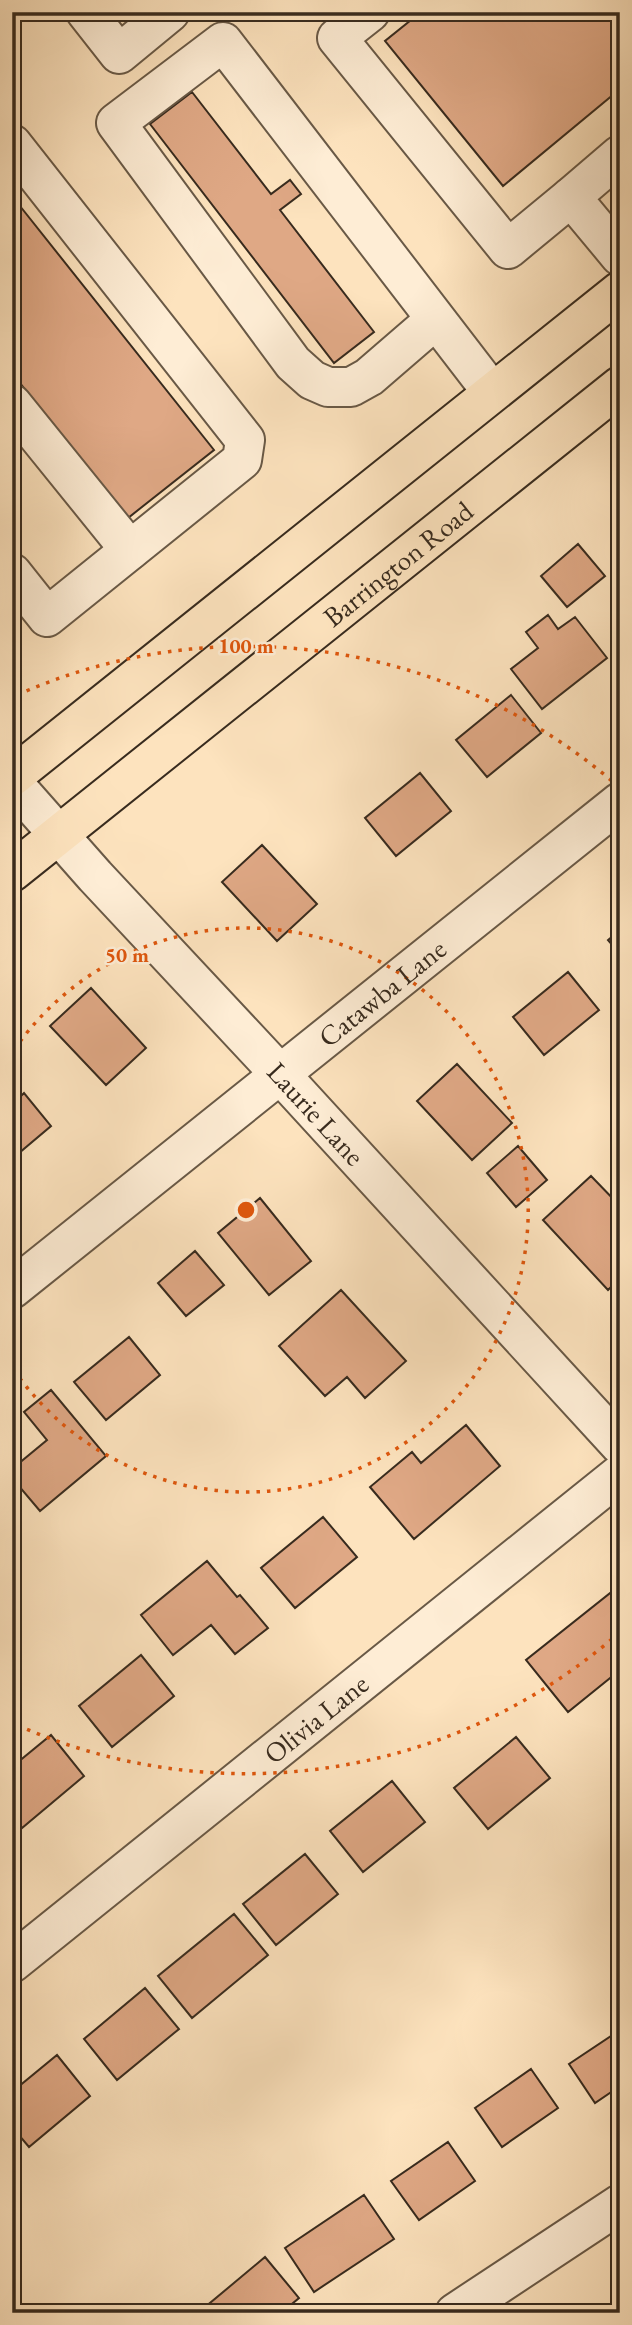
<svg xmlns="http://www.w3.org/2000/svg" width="632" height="2325" font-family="'EB Garamond',serif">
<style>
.building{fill:#dfa885;stroke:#382b1e;stroke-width:2}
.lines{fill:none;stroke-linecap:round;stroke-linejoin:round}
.minor-casing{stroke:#695946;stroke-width:42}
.major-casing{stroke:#382b1e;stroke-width:42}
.minor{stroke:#feedd5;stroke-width:38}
.major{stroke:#fde3be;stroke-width:38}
.ring{fill:none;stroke:#df570d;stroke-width:3.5;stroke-dasharray:3.5 7}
.labels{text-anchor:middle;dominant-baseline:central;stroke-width:5;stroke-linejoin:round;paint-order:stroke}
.street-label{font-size:28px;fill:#382b1e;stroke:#feedd5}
.centre{fill:#df570d;stroke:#feedd5;stroke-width:3.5}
.ring-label{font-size:21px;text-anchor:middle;font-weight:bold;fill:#df570d;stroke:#feedd5;stroke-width:5;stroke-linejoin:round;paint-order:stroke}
</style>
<rect width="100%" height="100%" fill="#fde3be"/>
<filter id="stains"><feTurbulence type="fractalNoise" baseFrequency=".00286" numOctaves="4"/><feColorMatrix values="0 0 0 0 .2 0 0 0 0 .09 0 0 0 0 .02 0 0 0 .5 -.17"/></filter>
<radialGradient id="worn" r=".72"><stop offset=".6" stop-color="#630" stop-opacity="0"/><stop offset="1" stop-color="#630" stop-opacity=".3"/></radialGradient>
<path class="building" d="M 421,12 L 620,12 L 620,89 L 503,186 L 385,41 Z
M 192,92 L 271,194 L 290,180 L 301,194 L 280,210 L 374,332 L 334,363 L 150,124 Z
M 12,196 L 214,450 L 128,518 L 12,373 Z
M 578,544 L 605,576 L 567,607 L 541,576 Z
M 548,615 L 558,629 L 575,617 L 607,658 L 542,709 L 511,669 L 538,648 L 526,632 Z
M 511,695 L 541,733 L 487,777 L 456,740 Z
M 420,773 L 451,811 L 396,856 L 365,818 Z
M 262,845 L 317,904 L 277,941 L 222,882 Z
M 620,930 L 620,954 L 608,940 Z
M 568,972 L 599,1010 L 544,1055 L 513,1017 Z
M 91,988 L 146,1048 L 106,1085 L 50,1026 Z
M 457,1064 L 512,1123 L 472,1160 L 417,1101 Z
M 12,1085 L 21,1096 L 24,1093 L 51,1126 L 19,1153 L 12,1145 Z
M 518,1146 L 547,1180 L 516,1207 L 487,1173 Z
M 591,1176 L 620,1206 L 620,1278 L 608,1290 L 543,1220 Z
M 260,1198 L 311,1261 L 269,1295 L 218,1233 Z
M 195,1251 L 224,1285 L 186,1316 L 158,1283 Z
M 341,1290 L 406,1361 L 365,1398 L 347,1377 L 325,1396 L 279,1346 Z
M 129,1337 L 160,1375 L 106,1420 L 74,1382 Z
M 51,1390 L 106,1456 L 40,1511 L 12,1478 L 12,1469 L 47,1440 L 24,1412 Z
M 466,1425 L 500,1466 L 414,1539 L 370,1487 L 412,1452 L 421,1463 Z
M 323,1517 L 357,1557 L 295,1608 L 261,1568 Z
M 207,1561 L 237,1597 L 240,1595 L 268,1628 L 235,1654 L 211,1625 L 173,1655 L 141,1615 Z
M 614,1590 L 620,1597 L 620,1670 L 568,1712 L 526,1660 Z
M 141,1655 L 174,1696 L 112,1747 L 79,1706 Z
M 51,1735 L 84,1776 L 22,1828 L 12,1815 L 12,1767 Z
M 516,1737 L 550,1778 L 488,1829 L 454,1788 Z
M 392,1781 L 425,1822 L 363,1872 L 330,1831 Z
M 305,1854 L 338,1894 L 276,1945 L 243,1904 Z
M 234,1914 L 268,1955 L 192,2018 L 158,1976 Z
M 145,1988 L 179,2029 L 117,2080 L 84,2039 Z
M 620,2030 L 620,2086 L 595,2103 L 569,2064 Z
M 57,2055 L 90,2096 L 29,2147 L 12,2127 L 12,2092 Z
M 531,2069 L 558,2108 L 502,2147 L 475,2108 Z
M 448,2142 L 475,2181 L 419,2220 L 391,2181 Z
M 364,2195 L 394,2239 L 314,2292 L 285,2248 Z
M 265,2257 L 299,2298 L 281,2313 L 208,2313 L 204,2308 Z"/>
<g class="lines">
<g class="minor-casing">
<g id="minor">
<path d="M 86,12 L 119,54 L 170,12"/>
<path d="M 370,12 L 337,38 L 508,249 L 571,197"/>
<path d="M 12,144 L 245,440 L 242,460 L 47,617 L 12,573"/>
<path d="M 620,155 L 571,197 L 620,256"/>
<path d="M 435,320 L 369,377 L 351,387 L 328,387 L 312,380 L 293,363 L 116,123 L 223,42 L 492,392"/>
<path d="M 12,404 L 130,550"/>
<path id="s1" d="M 12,782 L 95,876 L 280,1074 L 620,1445"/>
<path id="s2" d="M 12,1289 L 620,802"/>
<path id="s3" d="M 12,1963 L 620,1474"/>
<path d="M 455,2313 L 620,2204"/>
</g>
</g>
<g class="major-casing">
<g id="major">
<path d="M 12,777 L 620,291"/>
<path id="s4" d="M 12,872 L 620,386"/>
</g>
</g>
<use href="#minor" class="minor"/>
<use href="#major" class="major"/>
</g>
<g class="ring">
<path d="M14 1050A282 282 0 1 1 14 1370"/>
<path d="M620 1632A564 564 0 0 1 17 1725M17 695A564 564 0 0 1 620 788"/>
</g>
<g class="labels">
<g class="street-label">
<text stroke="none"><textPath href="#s4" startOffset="494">Barrington Road</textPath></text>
<text stroke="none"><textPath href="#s2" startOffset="474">Catawba Lane</textPath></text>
<text stroke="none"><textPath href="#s1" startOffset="450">Laurie Lane</textPath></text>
<text stroke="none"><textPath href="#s3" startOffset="390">Olivia Lane</textPath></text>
</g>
</g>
<circle cx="246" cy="1210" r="10" class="centre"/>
<g class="ring-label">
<text x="246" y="653">100 m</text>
<text x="127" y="962">50 m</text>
</g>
<rect width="632" height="2325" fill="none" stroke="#fde3be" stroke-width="42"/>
<rect x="14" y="14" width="604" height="2297" fill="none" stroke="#382b1e" stroke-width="3.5"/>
<rect x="21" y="21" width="590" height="2283" fill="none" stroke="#382b1e" stroke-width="2"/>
<rect width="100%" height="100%" filter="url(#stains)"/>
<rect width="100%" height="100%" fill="url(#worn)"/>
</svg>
